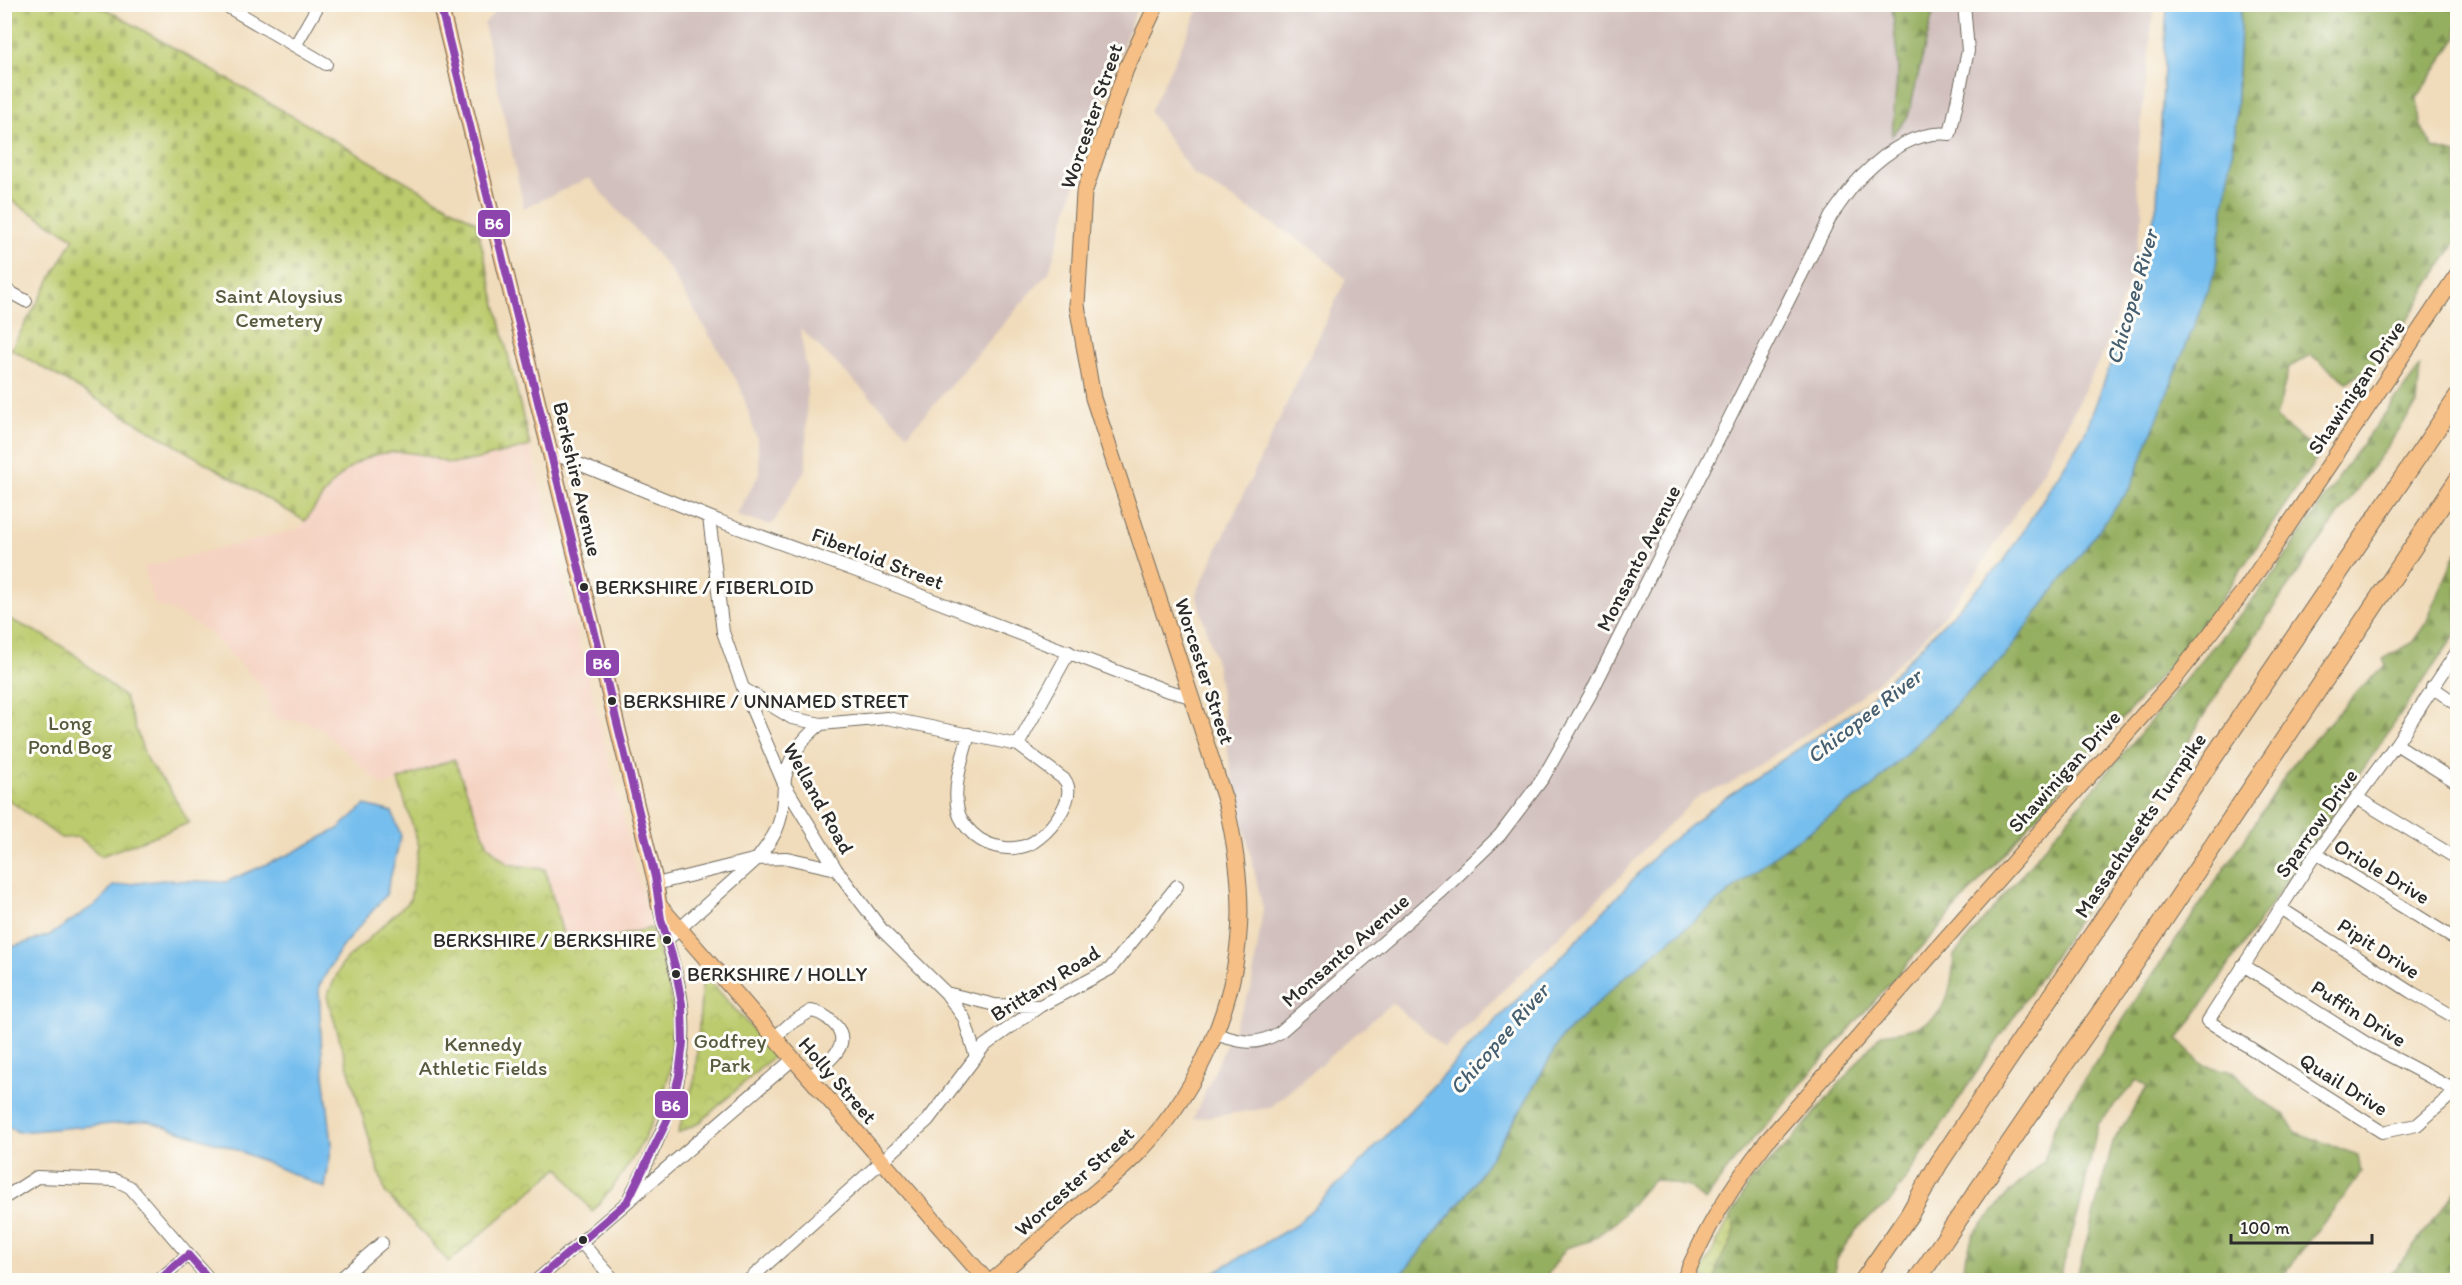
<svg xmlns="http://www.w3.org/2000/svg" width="2462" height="1285" font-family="Itim,sans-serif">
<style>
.built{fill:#f5d3c2}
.industrial{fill:#d1c0bd}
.forest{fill:url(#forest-firs);stroke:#606d46;stroke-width:1.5}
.wetland{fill:url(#wetland-marsh);stroke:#747b4c;stroke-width:1.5}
.cemetery{fill:url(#cemetery-stones);stroke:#747b4c;stroke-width:1.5}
.park{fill:url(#park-crowns);stroke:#747b4c;stroke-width:1.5}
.water{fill:#76beee;stroke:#50748c;stroke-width:1.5}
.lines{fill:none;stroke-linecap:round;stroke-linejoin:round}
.minor-casing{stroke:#70695d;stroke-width:14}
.major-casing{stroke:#70695d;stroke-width:17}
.highway-casing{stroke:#70695d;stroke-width:20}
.minor{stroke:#fff;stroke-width:12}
.major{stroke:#f5bf86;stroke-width:15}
.highway{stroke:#f5bf86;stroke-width:18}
.bus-1-casing{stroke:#fdfcf7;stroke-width:12}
.bus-1{stroke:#8e44ad;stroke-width:8}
.bus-dot{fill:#2b2b2b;stroke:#fdfcf7;stroke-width:2}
.labels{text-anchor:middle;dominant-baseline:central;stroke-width:6;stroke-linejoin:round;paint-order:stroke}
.bus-label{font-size:20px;fill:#2b2b2b;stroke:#fdfcf7;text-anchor:start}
.street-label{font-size:21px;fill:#2b2b2b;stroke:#fdfcf7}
.park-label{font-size:21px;fill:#565b3f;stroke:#fdfcf7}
.water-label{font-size:22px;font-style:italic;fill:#455e6f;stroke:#fdfcf7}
.line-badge{stroke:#fdfcf7;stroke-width:2}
.badge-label{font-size:16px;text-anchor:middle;font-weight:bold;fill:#fff}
</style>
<defs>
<pattern id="forest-firs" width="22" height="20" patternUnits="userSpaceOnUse" patternTransform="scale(1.5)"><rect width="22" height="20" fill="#95af60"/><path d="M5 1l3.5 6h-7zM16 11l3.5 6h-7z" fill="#7a8f4f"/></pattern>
<pattern id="wetland-marsh" width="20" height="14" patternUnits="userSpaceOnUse" patternTransform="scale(1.5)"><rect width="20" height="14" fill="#bccb6d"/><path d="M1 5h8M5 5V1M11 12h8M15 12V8" fill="none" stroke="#a2ae5f"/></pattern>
<pattern id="cemetery-stones" width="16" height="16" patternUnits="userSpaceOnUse" patternTransform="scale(1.5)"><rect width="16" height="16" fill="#bccb6d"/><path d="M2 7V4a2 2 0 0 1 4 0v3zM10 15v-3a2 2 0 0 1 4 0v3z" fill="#a2ae5f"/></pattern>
<pattern id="park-crowns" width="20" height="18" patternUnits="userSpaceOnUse" patternTransform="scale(1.5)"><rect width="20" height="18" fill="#bccb6d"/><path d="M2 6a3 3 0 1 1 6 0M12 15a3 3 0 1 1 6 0" fill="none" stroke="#a2ae5f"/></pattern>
</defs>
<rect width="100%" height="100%" fill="#fdfcf7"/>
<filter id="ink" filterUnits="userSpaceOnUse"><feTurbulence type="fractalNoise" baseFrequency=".0167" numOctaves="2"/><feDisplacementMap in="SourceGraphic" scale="12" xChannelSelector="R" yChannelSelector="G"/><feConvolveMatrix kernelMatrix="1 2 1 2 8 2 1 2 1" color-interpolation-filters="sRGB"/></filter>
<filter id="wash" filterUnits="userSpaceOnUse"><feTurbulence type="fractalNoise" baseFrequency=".008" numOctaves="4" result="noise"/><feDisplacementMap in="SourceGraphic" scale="24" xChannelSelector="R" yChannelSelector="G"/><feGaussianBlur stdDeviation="1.35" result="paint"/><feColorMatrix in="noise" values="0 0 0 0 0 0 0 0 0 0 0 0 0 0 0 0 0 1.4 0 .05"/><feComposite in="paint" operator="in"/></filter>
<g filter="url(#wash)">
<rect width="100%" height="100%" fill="#f0dbba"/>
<path class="built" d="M 530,446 L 651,928 L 567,950 L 507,864 L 488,845 L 454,760 L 383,786 L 320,728 L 305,721 L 281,720 L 273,716 L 267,697 L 260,684 L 208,632 L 176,612 L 154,604 L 144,567 L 299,529 L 332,482 L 349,467 L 369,457 L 387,453 L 405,452 L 455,463 Z"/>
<path class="industrial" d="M 502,4 L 1138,4 L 1138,5 L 1089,137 L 1049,272 L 908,434 L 800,328 L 807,372 L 806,468 L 772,525 L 736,516 L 760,472 L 757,439 L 740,386 L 668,267 L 589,178 L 524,208 L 484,24 Z
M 1201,5 L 2154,5 L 2135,180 L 2143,211 L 2133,272 L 2106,347 L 2044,470 L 1975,575 L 1945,614 L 1911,652 L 1869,689 L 1835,715 L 1727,786 L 1702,793 L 1645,848 L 1619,878 L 1444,1048 L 1392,1003 L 1270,1108 L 1193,1119 L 1251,989 L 1263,909 L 1230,767 L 1217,666 L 1196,594 L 1346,279 L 1312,248 L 1193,174 L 1150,112 Z"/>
<path class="forest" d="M 1892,5 L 1935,5 L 1908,117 L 1892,135 L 1898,67 Z
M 2241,5 L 2457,5 L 2457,37 L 2417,98 L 2420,124 L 2433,148 L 2457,154 L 2457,240 L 2383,359 L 2347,382 L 2311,355 L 2289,367 L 2276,418 L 2320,454 L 2197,634 L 1737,1157 L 1705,1201 L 1689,1187 L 1653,1179 L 1617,1221 L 1590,1241 L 1566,1248 L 1544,1280 L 1388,1280 L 1403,1273 L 1468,1192 L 1520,1111 L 1562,1037 L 1622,979 L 1774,856 L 1873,786 L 2004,657 L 2235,133 Z
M 2420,367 L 2417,404 L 2277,602 L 2202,718 L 2151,811 L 1891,1201 L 1859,1226 L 1835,1261 L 1835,1280 L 1713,1280 L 1715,1280 C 1717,1274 1717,1267 1720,1261 C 1727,1246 1742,1234 1730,1218 L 1751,1180 L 1794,1138 L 1881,1034 C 1938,1029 1951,1010 1954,955 L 2274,574 L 2353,456 Z
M 2457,551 L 2457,632 L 2178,1040 L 2203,1065 L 2236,1073 L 2258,1099 L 2284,1113 L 2295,1132 L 2358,1155 L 2361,1173 L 2280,1280 L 2076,1280 L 2113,1142 L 2147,1087 L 2137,1080 L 2098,1124 L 2081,1203 L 2059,1280 L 1959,1280 L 1973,1235 L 2008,1194 L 2044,1161 L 2055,1125 L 2141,992 L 2242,843 L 2295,761 L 2361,687 L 2386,666 L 2383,659 L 2412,643 L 2426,623 Z
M 2457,1189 L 2457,1280 L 2387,1280 Z"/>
<path class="wetland" d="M 1730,1218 C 1742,1234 1727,1246 1720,1261 C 1717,1267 1717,1274 1715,1280 L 1705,1280 L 1701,1273 Z"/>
<path class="cemetery" d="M 5,4 L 99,5 L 476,222 L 530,446 C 513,450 463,465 449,463 C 439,461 429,455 418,454 C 359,443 335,478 305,521 L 11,349 L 74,238 L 5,197 Z"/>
<path class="park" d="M 5,617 L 43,635 L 73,653 L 125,698 L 147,761 L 169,788 L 189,823 L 101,856 L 79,837 L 61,838 L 5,797 Z
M 454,759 L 488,845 L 507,864 L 545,869 L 567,949 L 651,928 C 659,956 671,985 673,1013 C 680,1088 640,1157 592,1212 L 559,1167 L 449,1262 L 385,1192 L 327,996 L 342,964 L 410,900 L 419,846 L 398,780 Z
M 703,973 L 775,1055 L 699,1123 L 678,1133 L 695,1078 Z"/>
<path class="water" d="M 2167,5 L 2241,5 L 2235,133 L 2215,272 L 2130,488 L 2004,657 L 1873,786 L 1774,856 L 1622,979 L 1562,1037 L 1520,1111 L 1468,1192 L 1403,1273 L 1388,1280 L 1200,1280 L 1296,1225 L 1366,1157 L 1482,1034 L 1568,950 L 1660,850 L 1717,804 L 1866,703 L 2004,561 L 2085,433 L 2136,296 L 2157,204 Z
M 365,805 L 392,812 L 401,836 L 386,895 L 341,948 L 319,986 L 322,1055 L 332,1144 L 325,1188 L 230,1147 L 148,1121 L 18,1132 L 5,1125 L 5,949 L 50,935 L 99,902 L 113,886 L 163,880 L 226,882 L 290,854 L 338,829 Z"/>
</g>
<g filter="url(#ink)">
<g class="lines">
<g class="minor-casing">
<path id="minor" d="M 223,4 L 326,64
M 295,46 L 319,4
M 4,289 L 26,301
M 552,453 L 719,521 L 876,578 L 1165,690 L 1191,697
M 709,517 L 723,632 L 743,688 L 784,784 L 836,869 L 882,930 L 946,993 L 995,1005 L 1040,1006
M 2458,650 L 2396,744 L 2316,853 L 2208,1021 L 2382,1132 L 2417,1125 L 2458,1089
M 2432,687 L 2458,705
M 744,689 L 792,718 L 821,724 L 887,718 L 1018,745 L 1065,780 C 1077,797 1053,827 1039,838 C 1021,854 989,850 972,833 C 966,827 960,819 958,811 C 952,786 963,758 969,734
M 2396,744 L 2458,783
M 1018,745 L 1069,652
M 2357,798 L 2458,859
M 2316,853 L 2458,941
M 656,884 L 757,859 C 765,848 775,837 779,823 C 783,811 783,799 784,786 C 786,761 801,739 821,724
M 2280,908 L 2411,992 L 2458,1019
M 667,940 L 757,859 L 787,858 L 836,869
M 2243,965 L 2366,1043 L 2449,1087 L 2458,1089
M 946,993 L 964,1018 L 976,1057
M 1215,1034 C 1241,1042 1254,1047 1279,1033 L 1441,892 L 1500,835 L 1543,778 L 1590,695 L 1831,216 C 1841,203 1851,186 1863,175 C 1886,152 1917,130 1950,134 L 1968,51 L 1964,4
M 774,1038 L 791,1023 L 811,1011 C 819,1012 826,1016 832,1022 C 857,1044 826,1064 808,1078
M 630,1196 C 664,1133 690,1077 682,1004 C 678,970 664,938 659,905
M 4,1198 L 37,1177 L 115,1180 L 130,1187 L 210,1280
M 581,1242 L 614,1280
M 159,1280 L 188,1255
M 339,1280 L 382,1243
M 537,1280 L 792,1060
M 749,1280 L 928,1120 L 984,1046 L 1040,1006 L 1110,969 L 1177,886"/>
</g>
<g class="major-casing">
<path id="major" d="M 440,4 L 656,884 L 659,905 L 986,1280
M 993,1280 C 1025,1253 1057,1225 1089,1197 C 1108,1181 1127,1166 1143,1148 C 1201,1087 1239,998 1240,913 C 1240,875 1234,837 1225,800 L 1093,398 L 1077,305 L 1084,193 L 1126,69 L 1157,4
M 1684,1280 C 1705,1229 1732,1185 1766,1142 L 2173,681 L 2247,587 L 2458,273"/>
</g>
<g class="highway-casing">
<path id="highway" d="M 1864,1280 L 1909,1215 L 1939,1163 L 2005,1064 L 2458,397
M 1917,1280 L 2044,1093 L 2118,988 L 2458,480"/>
</g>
<use href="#minor" class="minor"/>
<use href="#major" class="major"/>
<use href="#highway" class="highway"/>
<g class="bus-1-casing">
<path id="bus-1" d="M 440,4 L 655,877 L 661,919 L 675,966 L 682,1004 L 683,1042 L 679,1076 L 667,1121 L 627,1202 L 537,1280
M 159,1280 L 188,1255 L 210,1280"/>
</g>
<use href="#bus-1" class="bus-1"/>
</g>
</g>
<g class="bus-dot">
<circle cx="584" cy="587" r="5"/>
<circle cx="612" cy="701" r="5"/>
<circle cx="667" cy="940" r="5"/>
<circle cx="676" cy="974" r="5"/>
<circle cx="583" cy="1240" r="5"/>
</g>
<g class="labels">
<g class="bus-label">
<text x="595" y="587">BERKSHIRE / FIBERLOID</text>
<text x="623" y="701">BERKSHIRE / UNNAMED STREET</text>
<text x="656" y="940" text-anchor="end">BERKSHIRE / BERKSHIRE</text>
<text x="687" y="974">BERKSHIRE / HOLLY</text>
</g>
<g class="street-label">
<text transform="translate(1091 116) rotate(-71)">Worcester Street</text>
<text transform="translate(2356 387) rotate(-56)">Shawinigan Drive</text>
<text transform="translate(578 479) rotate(77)">Berkshire Avenue</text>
<text transform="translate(878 558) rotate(21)">Fiberloid Street</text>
<text transform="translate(1638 558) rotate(-63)">Monsanto Avenue</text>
<text transform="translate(1205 671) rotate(72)">Worcester Street</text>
<text transform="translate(2064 771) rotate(-48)">Shawinigan Drive</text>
<text transform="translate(819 798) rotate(61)">Welland Road</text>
<text transform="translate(2316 823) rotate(-55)">Sparrow Drive</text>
<text transform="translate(2140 825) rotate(-56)">Massachusetts Turnpike</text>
<text transform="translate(2382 871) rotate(31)">Oriole Drive</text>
<text transform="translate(2379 948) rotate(33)">Pipit Drive</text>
<text transform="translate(1345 950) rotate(-41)">Monsanto Avenue</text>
<text transform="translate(1045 983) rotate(-32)">Brittany Road</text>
<text transform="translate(2359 1013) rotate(32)">Puffin Drive</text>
<text transform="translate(838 1080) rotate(49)">Holly Street</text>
<text transform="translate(2344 1084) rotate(32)">Quail Drive</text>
<text transform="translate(1074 1181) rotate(-42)">Worcester Street</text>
</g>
<g class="park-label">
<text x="279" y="295">Saint Aloysius<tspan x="279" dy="24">Cemetery</tspan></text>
<text x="70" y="722">Long<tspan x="70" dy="24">Pond Bog</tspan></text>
<text x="730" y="1040">Godfrey<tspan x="730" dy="24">Park</tspan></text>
<text x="483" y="1043">Kennedy<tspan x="483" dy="24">Athletic Fields</tspan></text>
</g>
<g class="water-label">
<text transform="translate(2132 297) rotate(-74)">Chicopee River</text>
<text transform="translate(1864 716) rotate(-38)">Chicopee River</text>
<text transform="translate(1499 1039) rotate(-49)">Chicopee River</text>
</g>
</g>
<g class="line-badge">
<rect x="477" y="209" width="34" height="29" rx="6" fill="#8e44ad"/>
<rect x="585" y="649" width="35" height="28" rx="6" fill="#8e44ad"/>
<rect x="654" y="1090" width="35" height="29" rx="6" fill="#8e44ad"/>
</g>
<g class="badge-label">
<text x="494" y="229">B6</text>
<text x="602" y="669">B6</text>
<text x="671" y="1111">B6</text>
</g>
<rect width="2462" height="1285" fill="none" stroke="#fdfcf7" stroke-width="24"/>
<path d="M2231 1234v9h141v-9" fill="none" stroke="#2b2b2b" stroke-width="3"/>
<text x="2240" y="1234" font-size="18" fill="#2b2b2b" stroke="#fdfcf7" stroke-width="4.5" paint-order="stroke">100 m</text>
</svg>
